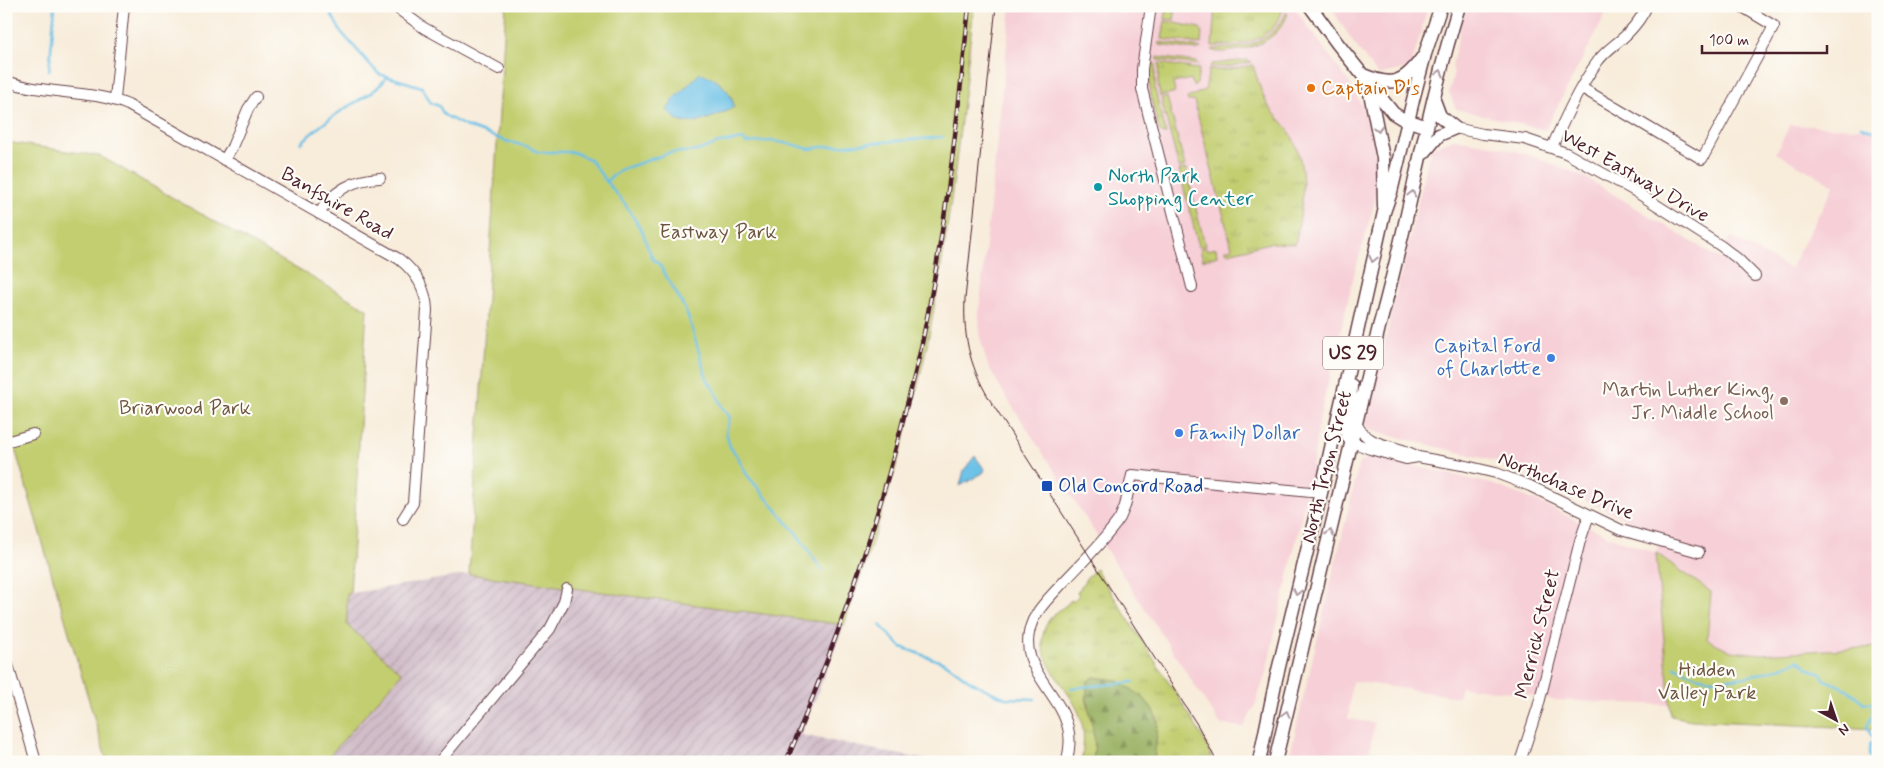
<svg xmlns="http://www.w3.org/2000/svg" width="1884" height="768" font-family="Mynerve,sans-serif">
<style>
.built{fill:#f6cfd7}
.industrial{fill:url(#industrial-furrows)}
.grass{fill:url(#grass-tufts);stroke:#86764e}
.forest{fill:url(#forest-firs);stroke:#726846}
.green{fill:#c2ce70;stroke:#86764e}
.water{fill:#69c0e6;stroke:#5a7088}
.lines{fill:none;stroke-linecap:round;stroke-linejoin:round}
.stream{stroke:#69c0e6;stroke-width:2.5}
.minor-casing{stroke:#643e45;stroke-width:12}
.major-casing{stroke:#643e45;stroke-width:15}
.minor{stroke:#fff;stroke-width:10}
.major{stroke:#fff;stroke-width:12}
.tram{stroke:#4a1f2b;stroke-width:1}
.rail-casing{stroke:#4a1f2b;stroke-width:4.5}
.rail{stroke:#fdfcf7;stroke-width:2.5;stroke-dasharray:8;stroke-linecap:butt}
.oneway{stroke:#ae9aa0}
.food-dot{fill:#e8710a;stroke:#fdfcf7;stroke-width:2}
.culture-dot{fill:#0f9aa8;stroke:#fdfcf7;stroke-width:2}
.shop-dot{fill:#3f7fe0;stroke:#fdfcf7;stroke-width:2}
.education-dot{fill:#8d6e63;stroke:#fdfcf7;stroke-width:2}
.transit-dot{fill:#1a4fb4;stroke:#fdfcf7;stroke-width:2}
.labels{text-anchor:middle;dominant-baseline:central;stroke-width:4.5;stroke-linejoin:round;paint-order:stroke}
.shield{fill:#fdfcf7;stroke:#806168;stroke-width:1}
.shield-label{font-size:19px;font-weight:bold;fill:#4a1f2b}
.food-label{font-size:20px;fill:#c56008;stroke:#fdfcf7;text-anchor:start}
.culture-label{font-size:20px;fill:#0d838f;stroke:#fdfcf7;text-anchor:start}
.street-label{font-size:20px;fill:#4a1f2b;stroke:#fdfcf7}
.park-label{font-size:20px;fill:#6e5440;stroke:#fdfcf7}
.shop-label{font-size:20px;fill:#366cbe;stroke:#fdfcf7;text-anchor:end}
.education-label{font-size:20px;fill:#785e54;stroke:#fdfcf7;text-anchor:end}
.transit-label{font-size:20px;fill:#164399;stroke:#fdfcf7;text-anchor:start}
</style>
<defs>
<pattern id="industrial-furrows" width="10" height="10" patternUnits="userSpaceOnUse" patternTransform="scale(1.25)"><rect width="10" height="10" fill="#d1bdc9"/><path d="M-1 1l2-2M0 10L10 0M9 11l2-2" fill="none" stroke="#b5a2ad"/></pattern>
<pattern id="grass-tufts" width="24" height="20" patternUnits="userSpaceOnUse" patternTransform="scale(1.25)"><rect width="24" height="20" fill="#c2ce70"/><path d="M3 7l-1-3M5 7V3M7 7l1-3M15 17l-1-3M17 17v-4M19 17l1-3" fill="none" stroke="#a8b061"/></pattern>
<pattern id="forest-firs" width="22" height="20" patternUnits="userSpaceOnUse" patternTransform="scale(1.25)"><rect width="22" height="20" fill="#99b162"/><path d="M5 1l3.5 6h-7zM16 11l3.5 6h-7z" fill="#7f8f51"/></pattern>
</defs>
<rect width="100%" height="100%" fill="#fdfcf7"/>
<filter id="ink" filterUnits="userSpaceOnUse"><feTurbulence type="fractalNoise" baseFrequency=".02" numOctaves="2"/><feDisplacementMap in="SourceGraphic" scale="10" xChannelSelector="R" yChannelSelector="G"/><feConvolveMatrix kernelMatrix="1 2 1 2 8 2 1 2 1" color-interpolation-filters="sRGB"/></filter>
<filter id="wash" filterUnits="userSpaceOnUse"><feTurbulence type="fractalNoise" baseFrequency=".0096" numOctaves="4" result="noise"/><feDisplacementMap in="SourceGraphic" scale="20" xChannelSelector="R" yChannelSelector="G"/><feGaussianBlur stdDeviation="1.12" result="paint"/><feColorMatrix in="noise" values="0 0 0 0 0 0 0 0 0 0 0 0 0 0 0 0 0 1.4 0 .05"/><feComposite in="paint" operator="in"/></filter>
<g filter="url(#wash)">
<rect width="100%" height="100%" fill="#f8ecda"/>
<path class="built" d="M 1011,6 L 1293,6 L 1351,85 L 1364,111 L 1374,143 L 1377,176 L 1374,205 L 1354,275 L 1318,425 L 1311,476 L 1265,676 L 1255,705 L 1244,727 L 1221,725 L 1003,392 L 988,366 L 980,337 L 979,312 Z
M 1330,6 L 1428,6 L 1411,67 L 1378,75 L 1353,42 Z
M 1468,6 L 1610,6 L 1545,130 L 1456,109 L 1449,92 L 1454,72 L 1452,66 L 1462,21 Z
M 1790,125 L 1878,129 L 1878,647 L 1761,654 L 1731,651 L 1707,639 L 1657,554 L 1670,705 L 1553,700 L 1526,694 L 1461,687 L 1458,697 L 1352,681 L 1348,719 L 1374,723 L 1368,762 L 1288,762 L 1359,464 L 1371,456 L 1492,484 L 1539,502 L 1610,537 L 1656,553 L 1662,533 L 1624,519 L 1524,471 L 1499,462 L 1372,431 L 1365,425 L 1431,148 L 1453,139 L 1492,145 L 1530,155 L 1585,177 L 1722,260 L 1725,247 L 1731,237 L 1790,269 L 1834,185 L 1776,153 Z"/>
<path class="industrial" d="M 469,574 L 844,625 L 801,735 L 927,760 L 928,762 L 324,762 L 402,673 L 347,626 L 347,594 Z"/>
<path class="grass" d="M 1167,6 L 1176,6 L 1174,20 L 1165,19 Z
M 1215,6 L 1281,6 L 1282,12 C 1274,41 1237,47 1212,46 Z
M 1286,12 L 1288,14 C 1279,38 1255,49 1231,51 C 1224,52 1217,53 1212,50 C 1215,48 1224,49 1230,48 C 1253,46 1278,36 1286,12 Z
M 1165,21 L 1200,28 L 1202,31 L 1201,44 L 1162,39 Z
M 1159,42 L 1201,48 L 1197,50 L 1159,45 Z
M 1157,57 L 1196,62 L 1199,65 L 1157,60 Z
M 1248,60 L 1251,62 L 1227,67 L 1210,67 L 1212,64 Z
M 1150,62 L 1155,63 L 1155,90 L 1166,134 L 1164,134 L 1160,132 C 1153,108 1147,87 1150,62 Z
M 1159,63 L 1199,69 L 1197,84 L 1193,86 L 1191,79 L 1173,83 L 1175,92 L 1160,97 L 1158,83 Z
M 1253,65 C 1257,78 1261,93 1268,105 C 1273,114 1282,120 1287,128 C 1310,163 1303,202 1296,240 L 1294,244 L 1270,243 L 1228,253 L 1226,252 L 1226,250 L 1232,248 L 1194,101 L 1188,101 L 1187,98 L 1205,90 L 1209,70 L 1225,70 Z
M 1167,97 L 1185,166 L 1179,168 L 1161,99 Z
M 1186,169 L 1205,245 L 1199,247 L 1179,170 Z
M 1206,247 L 1207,250 L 1216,248 L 1217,256 L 1203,260 L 1200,249 Z
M 1096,569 L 1184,706 L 1203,738 L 1214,762 L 1154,762 L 1158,723 L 1085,695 C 1091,717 1099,739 1092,762 L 1081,762 C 1084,746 1085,732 1080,716 C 1070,686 1026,656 1049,620 C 1054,612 1065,608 1071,600 L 1073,601 L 1079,595 L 1077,593 L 1087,577 Z"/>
<path class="forest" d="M 1094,677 L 1117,680 L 1143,697 L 1155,712 L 1158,723 L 1154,762 L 1092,762 C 1101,731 1082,710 1088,681 Z"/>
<path class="green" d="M 506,6 L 974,6 C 962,113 951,219 931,324 C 912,427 878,526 844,625 L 469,574 Z
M 6,142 L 100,156 L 367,309 L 350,594 L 347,594 L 347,625 L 402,673 L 324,762 L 107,762 L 6,418 Z
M 1656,553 L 1711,592 L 1707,639 L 1731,651 L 1761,654 L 1878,647 L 1878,729 L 1692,720 L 1671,716 Z"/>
<path class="water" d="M 700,73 C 715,77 732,90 734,107 C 723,114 692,127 679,121 C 675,119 671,113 667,110 L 674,99 Z
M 975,456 L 985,470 L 983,473 L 960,486 L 964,470 Z"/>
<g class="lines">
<path class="stream" d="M 327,6 L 341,32 L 375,70 L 379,74 L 422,87 L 431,103 L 439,106 L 444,115 L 465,126 L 506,141 L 529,147 L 538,152 L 573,152 L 587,158 L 591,161 L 609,185 L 625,204 L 643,233 L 647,246 L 653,259 L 659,264 L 682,303 L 689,319 L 707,379 L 716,393 L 723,409 L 730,417 L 726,432 L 730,447 L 738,457 L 747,475 L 796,533 L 822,570
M 49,71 L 55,6
M 1861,126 L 1878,132
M 301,143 C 314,130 329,119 344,109 C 361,98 377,93 387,76
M 606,181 L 620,170 L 669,153 L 697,151 L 719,143 L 743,139 L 746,143 L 773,141 L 795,145 L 809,149 L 822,147 L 943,137
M 880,625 L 901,647 L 947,664 L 970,681 L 991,692 L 1006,698 L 1035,699
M 1675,667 C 1683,670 1691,675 1700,677 C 1729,684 1772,673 1798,660 L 1808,668 L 1821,674 L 1825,680 L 1847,689 L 1864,703 L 1878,702
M 1071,688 L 1134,682
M 1872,702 L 1873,714 L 1867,727 L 1875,741 L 1871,743 L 1869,755 L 1875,762"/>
</g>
</g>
<g filter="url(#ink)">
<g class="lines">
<g class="minor-casing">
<path id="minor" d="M 394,6 L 424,28 L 499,69
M 1151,6 L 1142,69 L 1142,89 L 1192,287
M 6,81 C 46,95 89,89 128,105 L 399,259 C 416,272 426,288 427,310 L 413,503 L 403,519
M 1582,88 L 1702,159 L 1774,26 L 1741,6
M 115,99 L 124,6
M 1455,128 L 1483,134 L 1525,139 L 1566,153 L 1633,190 L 1721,246 L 1738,259 L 1755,276
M 1552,147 C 1565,118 1579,87 1598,61 C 1606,50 1617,44 1627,34 C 1635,26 1642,17 1647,6
M 224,160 L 232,147 L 248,109 L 256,97
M 319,214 C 332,191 354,179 380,178
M 1357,425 C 1370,449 1396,443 1418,457
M 6,442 L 33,434
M 1352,442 L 1370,449 L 1406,459 L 1418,457 L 1462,465 L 1496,473 L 1530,486 L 1621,530 L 1699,552
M 6,658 L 36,762
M 439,762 L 550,629 L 564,602 L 567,589
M 1067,762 C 1069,750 1071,739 1068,728 C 1059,689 1013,666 1033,620 C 1039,607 1050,597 1059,587 C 1080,564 1103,543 1120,518 L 1125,506 L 1132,475 L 1321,493
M 1520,762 L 1538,707 L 1580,541 L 1589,515"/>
</g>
<g class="major-casing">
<path id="major" d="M 1310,6 L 1337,43 L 1393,113 L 1401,118 L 1427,127
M 1363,75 C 1392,87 1403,84 1422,58
M 1368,83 L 1383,158 L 1384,207
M 1434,100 L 1440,116 L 1455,128
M 1424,153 L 1439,135 L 1455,128
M 1351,385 L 1350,409 L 1346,429 L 1348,437 L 1352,442
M 1259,762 L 1276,679 L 1321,493 L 1384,212 L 1391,192 L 1413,100 L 1425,54 L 1441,6
M 1275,762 L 1379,327 C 1409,221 1426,112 1459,6"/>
</g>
<use href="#minor" class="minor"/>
<use href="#major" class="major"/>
<path class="tram" d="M 996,6 L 965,299 C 963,341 971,370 993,405 L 1198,726 L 1217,762"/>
<g class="rail-casing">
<path id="rail" d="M 786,762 C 832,654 871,545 900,432 C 908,399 918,366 924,333 C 946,225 958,116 969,6"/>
</g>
<use href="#rail" class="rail"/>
</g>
<defs><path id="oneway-chevron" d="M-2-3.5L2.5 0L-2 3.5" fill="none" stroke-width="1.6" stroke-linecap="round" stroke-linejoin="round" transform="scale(1.25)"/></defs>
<g class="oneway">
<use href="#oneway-chevron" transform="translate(1440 73) rotate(-76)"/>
<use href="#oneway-chevron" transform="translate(1378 129) rotate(79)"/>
<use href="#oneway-chevron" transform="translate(1412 194) rotate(-77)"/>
<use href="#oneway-chevron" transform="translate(1373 259) rotate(103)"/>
<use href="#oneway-chevron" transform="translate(1330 533) rotate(-76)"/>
<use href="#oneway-chevron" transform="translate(1297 592) rotate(103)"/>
<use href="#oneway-chevron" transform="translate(1286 714) rotate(-75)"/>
</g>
</g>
<circle class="food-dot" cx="1311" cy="88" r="5"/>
<circle class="culture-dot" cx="1098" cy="187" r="5"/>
<g class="shop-dot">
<circle cx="1551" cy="358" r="5"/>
<circle cx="1179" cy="433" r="5"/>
</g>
<circle class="education-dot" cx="1784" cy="401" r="5"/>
<rect class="transit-dot" x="1041" y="480" width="12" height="12" rx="2.5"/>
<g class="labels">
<rect class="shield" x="1323" y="336.5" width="60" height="33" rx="4"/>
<g class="shield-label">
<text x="1353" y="353">US 29</text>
</g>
<g class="food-label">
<text x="1321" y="88">Captain D's</text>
</g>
<g class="culture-label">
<text x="1108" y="176">North Park<tspan x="1108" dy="23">Shopping Center</tspan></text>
</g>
<g class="street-label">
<text transform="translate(1635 176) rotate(30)">West Eastway Drive</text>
<text transform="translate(337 204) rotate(30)">Banfshire Road</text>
<text transform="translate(1327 467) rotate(-76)">North Tryon Street</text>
<text transform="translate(1566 486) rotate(23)">Northchase Drive</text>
<text transform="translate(1538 634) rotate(-76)">Merrick Street</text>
</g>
<g class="park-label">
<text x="718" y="232">Eastway Park</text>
<text x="185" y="408">Briarwood Park</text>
<text x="1707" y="670">Hidden<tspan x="1707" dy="23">Valley Park</tspan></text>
</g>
<g class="shop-label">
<text x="1541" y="346">Capital Ford<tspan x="1541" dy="23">of Charlotte</tspan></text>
<text x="1189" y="433" text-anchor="start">Family Dollar</text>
</g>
<g class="education-label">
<text x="1774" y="390">Martin Luther King,<tspan x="1774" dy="23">Jr. Middle School</tspan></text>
</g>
<g class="transit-label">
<text x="1058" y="486">Old Concord Road</text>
</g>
</g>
<rect width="1884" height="768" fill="none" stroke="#fdfcf7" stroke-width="25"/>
<g transform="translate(1836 720) rotate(140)" stroke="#fdfcf7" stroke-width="4" paint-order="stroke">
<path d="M0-4L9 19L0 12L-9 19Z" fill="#4a1f2b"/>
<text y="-8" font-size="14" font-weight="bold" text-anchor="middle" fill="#4a1f2b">N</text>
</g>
<path d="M1702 45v8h125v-8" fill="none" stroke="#4a1f2b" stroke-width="2.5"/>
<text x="1709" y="45" font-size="15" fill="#4a1f2b" stroke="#fdfcf7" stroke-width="4" paint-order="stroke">100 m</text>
</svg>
